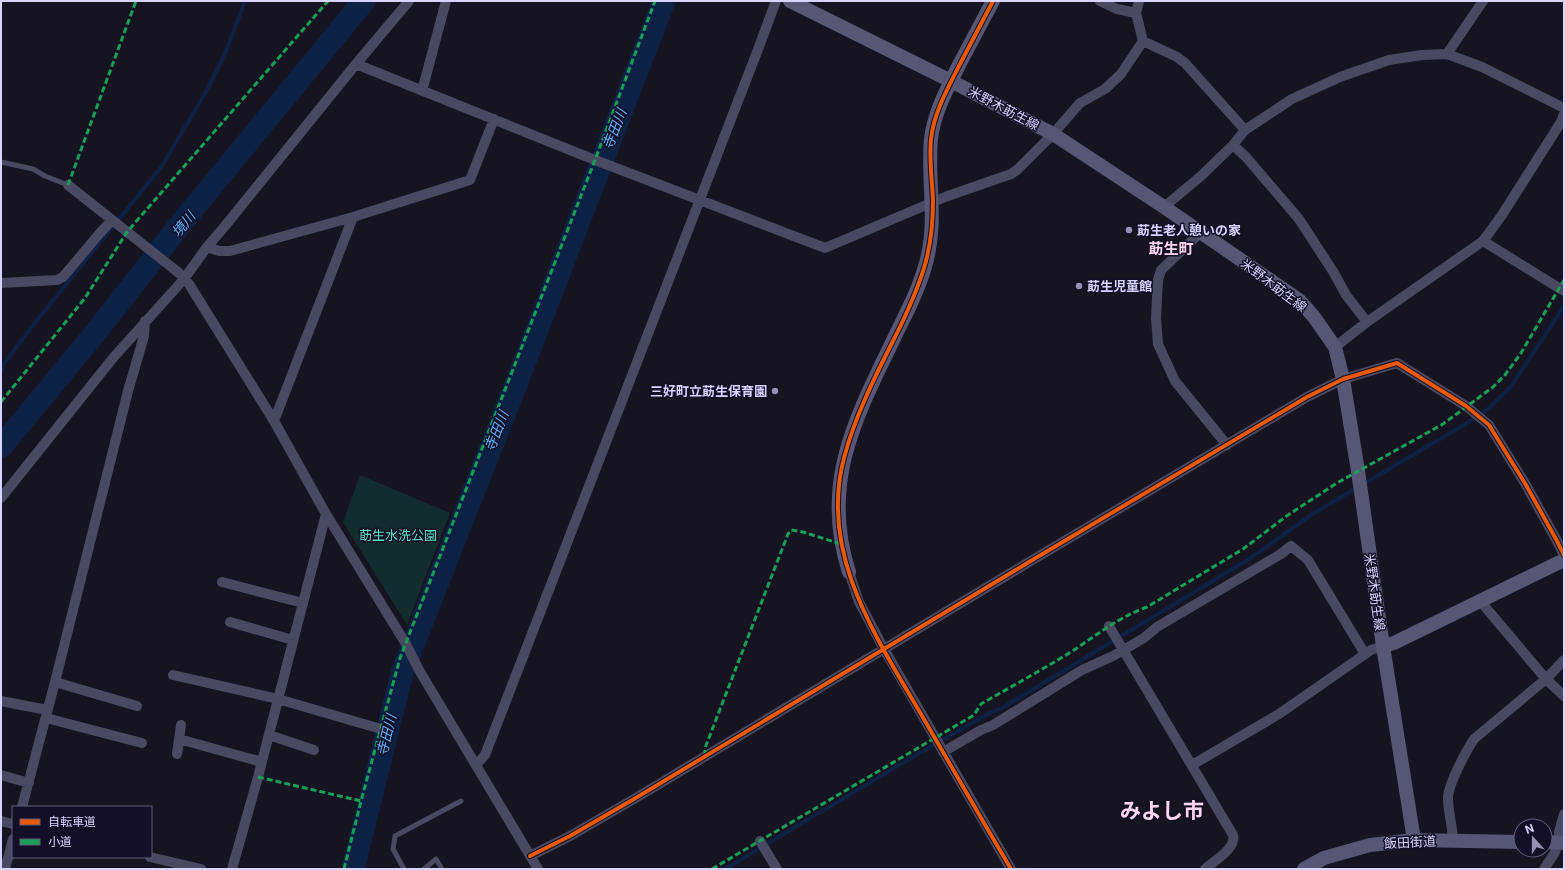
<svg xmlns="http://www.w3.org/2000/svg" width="1565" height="870" font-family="Inter,'Noto Sans JP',sans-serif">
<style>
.green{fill:#132c2d}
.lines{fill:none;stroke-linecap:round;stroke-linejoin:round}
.stream{stroke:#0d2144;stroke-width:4}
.river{stroke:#0d2144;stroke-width:23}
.lane{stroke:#4a4962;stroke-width:5}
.street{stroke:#4a4962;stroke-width:10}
.secondary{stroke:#575674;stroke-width:14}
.quiet{stroke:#1a9f57;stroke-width:3;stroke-dasharray:6 3;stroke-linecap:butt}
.cycleway-casing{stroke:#130f26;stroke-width:6}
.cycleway{stroke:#e8590c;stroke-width:4}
.poi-dot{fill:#9591b1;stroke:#130f26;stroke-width:1.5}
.labels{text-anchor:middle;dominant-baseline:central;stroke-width:3;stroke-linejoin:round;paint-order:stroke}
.street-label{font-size:13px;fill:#d9d4ff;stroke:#130f26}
.poi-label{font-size:13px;font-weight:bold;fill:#d9d4ff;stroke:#130f26;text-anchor:start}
.park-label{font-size:13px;fill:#5fe0c0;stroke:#130f26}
.water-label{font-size:14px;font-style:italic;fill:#62b6ff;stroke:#130f26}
.quarter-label{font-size:15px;font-weight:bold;fill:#ffd6f0;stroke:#130f26}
.town-label{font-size:21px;font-weight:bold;fill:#ffd6f0;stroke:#130f26}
</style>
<rect width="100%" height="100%" fill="#161421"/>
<path class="green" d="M 360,475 L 450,513 L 407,625 L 343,522 Z"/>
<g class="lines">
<path class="stream" d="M 1,371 L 5,362 L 34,324 L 162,166 L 207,90 L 226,51 L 245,1
M 725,869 L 918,754 L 988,714 L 1002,708 L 1249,559 L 1314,513 L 1464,425 L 1488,409 L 1510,388 L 1564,306"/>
<path class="river" d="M 1,447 L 96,332 L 183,221 L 364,1
M 353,869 L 402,673 L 518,379 L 664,1"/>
<path class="lane" d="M 1,162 L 33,169 L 45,176 L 68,185
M 404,869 L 393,849 L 395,836 L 461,801
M 424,869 L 436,859 L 442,869"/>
<path class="street" d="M 1100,1 L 1117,9 L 1136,13
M 1143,41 L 1177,57 L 1185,63 L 1245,130
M 1447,54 L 1483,1
M 356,64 L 595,160 L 825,248 L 945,197 L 1011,174 L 1017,170 L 1053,134 L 1080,103 L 1105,89 L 1121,74 L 1143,41 L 1136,13 L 1139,1
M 422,91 L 446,1
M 1233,145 L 1246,157 L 1299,219 L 1334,273 L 1346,295 L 1367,322
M 68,185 L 179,273 L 189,284 L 274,421 L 326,514 L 406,644 L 419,670 L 538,869
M 1164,207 L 1201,176 L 1233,145 L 1245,130 L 1292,99 L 1340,77 L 1389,60 L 1422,55 L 1447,54 L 1482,67 L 1564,108
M 1201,232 L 1161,270 L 1158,280 L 1156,318 L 1158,344 L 1175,381 L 1227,445
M 1483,241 L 1564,291
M 207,247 L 219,251 L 230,251 L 353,217 L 470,180 L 494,119
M 1,283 L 57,280 L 63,277 L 100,233 L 112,220
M 1335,347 L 1367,322 L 1483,241 L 1502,215 L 1561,122 L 1564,114
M 274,421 L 353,217
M 1,498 L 113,358 L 184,279 L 207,247 L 225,226 L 356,64 L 409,1
M 849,572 L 859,602 L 884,649 L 1011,869
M 222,582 L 303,603
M 1481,602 L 1546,679 L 1564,696
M 230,622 L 293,640
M 1109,626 L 1233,835 C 1237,848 1214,861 1205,869
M 173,675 L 278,699 L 381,729
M 55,682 L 137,706
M 1,701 L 47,710
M 46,718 L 142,743
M 269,735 L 314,750
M 179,739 L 262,762
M 943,752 L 981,730 L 993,725 L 1082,670 L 1113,656 L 1144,638 L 1157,627 L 1281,554 L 1291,546 L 1308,560 L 1365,654
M 177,754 L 181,725
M 476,765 L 485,755 L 757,52 L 776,1
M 1192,765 L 1279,714 L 1371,650 L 1383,646
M 1,775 L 29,783
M 22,807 L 55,682 L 128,391 L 144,336 L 145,321
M 1,821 L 13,824
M 760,841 L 777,869
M 1453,841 C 1453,827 1448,813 1448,798 C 1448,785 1466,751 1474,739 L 1546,679 L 1564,660
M 530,856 L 570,836 L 634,799 L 1029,562 L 1307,397 L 1343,379 L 1397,363 L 1466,406 L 1489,425 L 1526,485 L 1557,541 L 1564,555
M 150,857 L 201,869
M 5,869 L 13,839
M 232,869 L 258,777 L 326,514
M 1544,869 L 1554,854 L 1559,842 L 1559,832 L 1564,814"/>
<path class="secondary" d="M 790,1 L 951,81 L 1053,134 L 1164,207 L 1299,300 L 1314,317 L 1335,347 L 1343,379 L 1358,471 L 1383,646 L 1414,840
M 849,572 C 819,479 859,412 898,330 C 909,308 920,286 926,263 C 938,220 927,182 931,139 C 934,112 948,87 960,63 C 971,42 982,22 993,1
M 1383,646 L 1394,643 L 1564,560
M 1545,842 L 1564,843
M 1304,869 L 1324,858 L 1370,845 L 1414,840 L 1521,842"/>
<path class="quiet" d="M 68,185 L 136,1
M 1,402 L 85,298 L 127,232 L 328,1
M 705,756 L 705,748 L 788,534 L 791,530 L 803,532 L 841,544
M 258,777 L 361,801 L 400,658 L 595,160 L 655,1
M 344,869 L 361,801
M 712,869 L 974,715 L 981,704 C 1012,686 1044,669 1074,650 C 1098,634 1119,617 1147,607 L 1243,549 L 1288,515 L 1337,483 L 1443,424 L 1493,387 L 1505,375 L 1521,353 L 1564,280"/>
<g class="cycleway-casing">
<path id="cycleway" d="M 993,1 C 982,22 971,43 960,64 C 948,88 934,112 931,139 C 929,159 932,180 933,200 C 933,221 931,242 926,261 C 920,284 910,306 900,327 C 879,369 856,412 844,458 C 818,556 879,641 925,721 C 954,771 982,820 1011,869
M 530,856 L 570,836 L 634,799 L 1029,562 L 1307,397 L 1343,379 L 1397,363 L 1466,406 L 1489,425 L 1526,485 L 1557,541 L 1564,555"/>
</g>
<use href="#cycleway" class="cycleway"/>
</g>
<g class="poi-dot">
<circle cx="1129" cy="230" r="4"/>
<circle cx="1079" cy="286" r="4"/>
<circle cx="775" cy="391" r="4"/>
</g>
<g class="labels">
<g class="street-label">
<text transform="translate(1004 108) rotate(28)">米野木莇生線</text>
<text transform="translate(1274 285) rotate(37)">米野木莇生線</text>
<text transform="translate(1375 592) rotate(82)">米野木莇生線</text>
<text transform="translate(1410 842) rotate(-3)">飯田街道</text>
</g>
<g class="poi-label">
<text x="1137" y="230">莇生老人憩いの家</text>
<text x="1087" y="286">莇生児童館</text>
<text x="767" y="391" text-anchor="end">三好町立莇生保育園</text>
</g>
<g class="park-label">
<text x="398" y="535">莇生水洗公園</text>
</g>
<g class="water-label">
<text transform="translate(614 129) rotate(-69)">寺田川</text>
<text transform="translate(183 224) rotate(-51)">境川</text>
<text transform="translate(496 431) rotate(-69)">寺田川</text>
<text transform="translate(386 735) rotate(-76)">寺田川</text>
</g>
<g class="quarter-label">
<text x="1171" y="248">莇生町</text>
</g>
<g class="town-label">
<text x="1162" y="810">みよし市</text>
</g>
</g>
<rect width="1565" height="870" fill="none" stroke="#d9d4ff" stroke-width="4"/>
<rect x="12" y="806" width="140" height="52" fill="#130f26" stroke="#625e7d"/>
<rect x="20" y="819" width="20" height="6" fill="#e8590c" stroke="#625e7d"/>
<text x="48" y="826" font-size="12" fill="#d9d4ff">自転車道</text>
<rect x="20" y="839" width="20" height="6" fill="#1a9f57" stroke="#625e7d"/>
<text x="48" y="846" font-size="12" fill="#d9d4ff">小道</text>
<g transform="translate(1533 838) rotate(339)"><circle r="19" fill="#130f26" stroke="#625e7d"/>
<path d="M0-3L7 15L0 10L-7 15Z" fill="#9591b1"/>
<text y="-6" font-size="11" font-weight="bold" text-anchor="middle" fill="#d9d4ff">N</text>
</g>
</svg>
